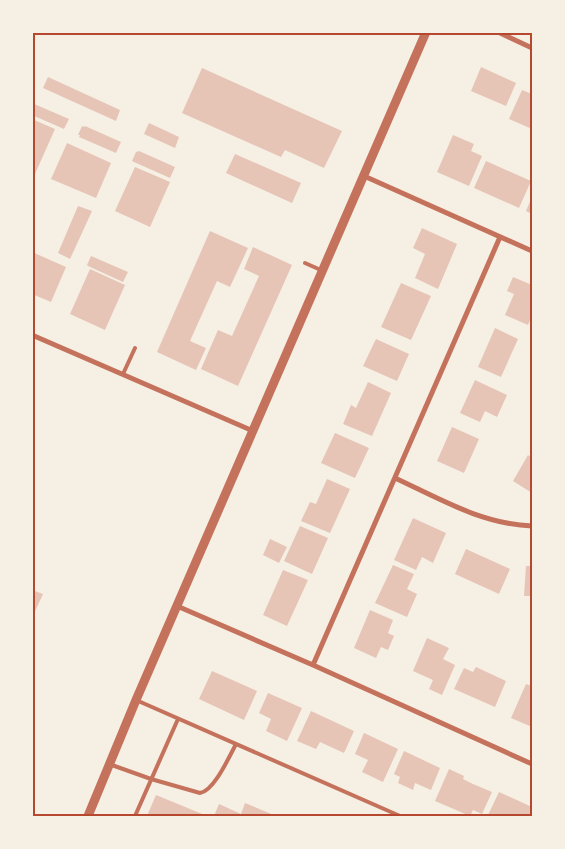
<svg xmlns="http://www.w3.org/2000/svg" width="565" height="849" font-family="Quicksand,sans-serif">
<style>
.building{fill:#e6c5b7}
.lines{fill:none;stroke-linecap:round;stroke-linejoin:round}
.service{stroke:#c5725c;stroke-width:4}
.minor{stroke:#c5725c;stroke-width:5}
.tertiary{stroke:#c5725c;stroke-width:9}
.neatline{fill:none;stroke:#b5482f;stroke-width:2}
</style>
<rect width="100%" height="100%" fill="#f6efe4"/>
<path class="building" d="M 481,67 L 516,83 L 506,106 L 471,91 Z
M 202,68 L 342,131 L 324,168 L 285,150 L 281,157 L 182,113 Z
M 48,77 L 120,110 L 116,121 L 43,88 Z
M 522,90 L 532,94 L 532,129 L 509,119 Z
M 32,103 L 69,119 L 64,129 L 32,115 Z
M 32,119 L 55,129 L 35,174 L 32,172 Z
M 149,123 L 179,137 L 175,148 L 144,134 Z
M 82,126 L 84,127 L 85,126 L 121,142 L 116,153 L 79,137 L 80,135 L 78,135 Z
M 453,135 L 474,144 L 471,151 L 482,156 L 469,186 L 437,172 Z
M 67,143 L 111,163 L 96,198 L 51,179 Z
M 139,151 L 175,167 L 170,178 L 134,162 L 132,161 L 136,152 Z
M 235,154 L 301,183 L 292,203 L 226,173 Z
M 486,161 L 531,181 L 519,208 L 474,188 Z
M 135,167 L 170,182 L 150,227 L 115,211 Z
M 532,197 L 532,214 L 526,211 Z
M 78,206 L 92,211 L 70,259 L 58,253 Z
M 422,228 L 457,244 L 438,289 L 415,278 L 425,254 L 413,248 Z
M 210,231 L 248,248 L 230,287 L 217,281 L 190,341 L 206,348 L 196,370 L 157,352 Z
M 253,247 L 292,265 L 238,386 L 201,369 L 218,330 L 232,336 L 259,276 L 244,269 Z
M 32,252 L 66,267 L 51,302 L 32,294 Z
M 91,256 L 128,272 L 123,282 L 88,266 L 87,265 Z
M 90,269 L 125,285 L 105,330 L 70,314 Z
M 513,277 L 532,285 L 532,316 L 528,325 L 505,315 L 514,294 L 507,291 Z
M 401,283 L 431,296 L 411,340 L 381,327 Z
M 495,328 L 518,339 L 501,377 L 478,367 Z
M 376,339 L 409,354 L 397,381 L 363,366 Z
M 475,380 L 507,395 L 497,417 L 485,411 L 480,422 L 460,413 Z
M 368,382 L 391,393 L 372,436 L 343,424 L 351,405 L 356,408 Z
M 452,427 L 479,439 L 464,473 L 437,461 Z
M 335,433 L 369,448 L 355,478 L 321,463 Z
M 528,455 L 532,458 L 532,493 L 513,481 Z
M 327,479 L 350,489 L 330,533 L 301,521 L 310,502 L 316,504 Z
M 413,518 L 446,533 L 433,563 L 422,557 L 416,570 L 394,560 Z
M 300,526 L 328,538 L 312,574 L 284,561 Z
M 270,539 L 287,547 L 279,563 L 263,555 Z
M 466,549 L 510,569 L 499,594 L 455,574 Z
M 393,565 L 414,574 L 407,589 L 417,594 L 407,617 L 375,603 Z
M 526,566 L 532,566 L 532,596 L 524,596 Z
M 283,570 L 308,580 L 287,626 L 263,615 Z
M 32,590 L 43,594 L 32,618 Z
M 370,610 L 393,620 L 388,633 L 394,636 L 388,650 L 381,647 L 376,658 L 354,648 Z
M 427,638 L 449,648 L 443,659 L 455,665 L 442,695 L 429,689 L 433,680 L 413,671 Z
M 476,667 L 506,681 L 495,707 L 454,689 L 464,668 L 473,672 Z
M 212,671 L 257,691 L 244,720 L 199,699 Z
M 526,684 L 532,686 L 532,727 L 511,718 Z
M 268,693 L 302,708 L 287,741 L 266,731 L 271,719 L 259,713 Z
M 311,711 L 354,731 L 344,753 L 320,742 L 316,749 L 297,741 Z
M 364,733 L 398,749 L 383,782 L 362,772 L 368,760 L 355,754 Z
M 404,751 L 440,768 L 431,790 L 415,783 L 413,790 L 398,783 L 400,777 L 394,774 Z
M 449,769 L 464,776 L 463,779 L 473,784 L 492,792 L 482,814 L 473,810 L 470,816 L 435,801 Z
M 499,792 L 532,807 L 530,816 L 488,815 Z
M 156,795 L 207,816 L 147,816 Z
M 245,803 L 276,816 L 214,816 L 219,804 L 241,814 Z"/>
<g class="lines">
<path class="service" d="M 305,263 L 323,271
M 123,374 L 135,348
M 136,700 L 400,816
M 109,764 L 151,779 L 200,793 C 214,791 229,757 236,744
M 135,816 L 178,719"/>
<path class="minor" d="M 498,32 L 532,48
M 364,176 L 532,251
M 32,335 L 253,431
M 395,478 C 440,499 482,524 532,526
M 177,606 L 313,665 L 532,764
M 313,665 L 500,237"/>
<path class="tertiary" d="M 88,816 L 136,700 L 426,32"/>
</g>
<rect width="565" height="849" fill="none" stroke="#f6efe4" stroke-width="68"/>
<rect x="34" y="34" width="497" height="781" class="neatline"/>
</svg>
